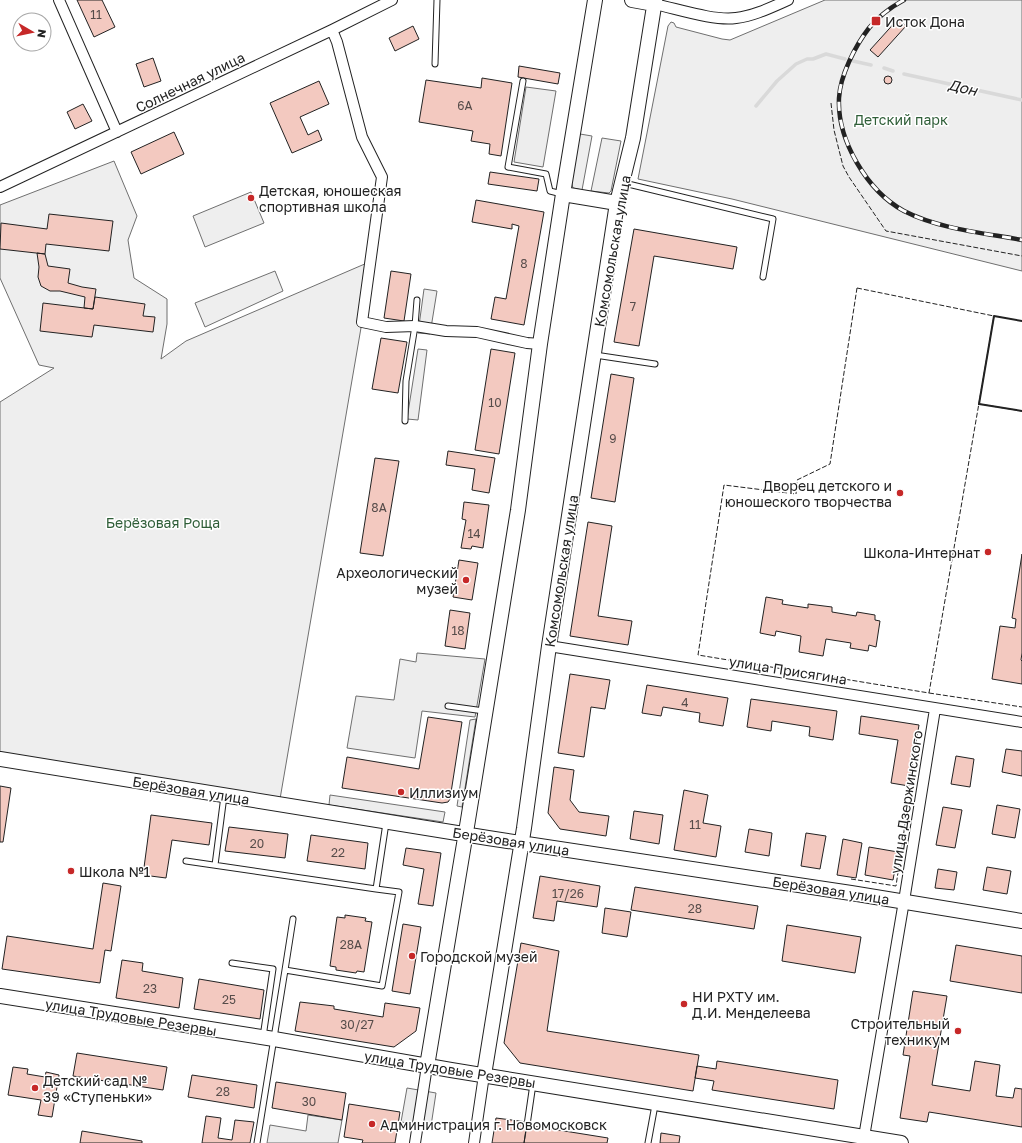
<svg xmlns="http://www.w3.org/2000/svg" width="1022" height="1143" font-family="'Golos Text',sans-serif">
<style>
.green{fill:#eee;stroke:#6f6f6f}
.parking{fill:#ededed;stroke:#6f6f6f}
.lines{fill:none;stroke-linecap:round;stroke-linejoin:round}
.stream{stroke:#d9d9d9;stroke-width:3.5}
.building{fill:#f3c9c0;stroke:#222}
.lane-casing{stroke:#222;stroke-width:7}
.street-casing{stroke:#222;stroke-width:12}
.secondary-casing{stroke:#222;stroke-width:16}
.lane{stroke:#fff;stroke-width:5}
.street{stroke:#fff;stroke-width:10}
.secondary{stroke:#fff;stroke-width:14}
.rail-casing{stroke:#222;stroke-width:4.5}
.rail{stroke:#fff;stroke-width:3;stroke-dasharray:9;stroke-linecap:butt}
.fence{stroke:#222;stroke-width:1;stroke-dasharray:5 2;stroke-linecap:butt}
.wall{stroke:#222;stroke-width:2}
.poi-dot{fill:#c62828;stroke:#fff;stroke-width:1.5}
.labels{text-anchor:middle;dominant-baseline:central;stroke-width:3;stroke-linejoin:round;paint-order:stroke}
.number-label{font-size:12px;fill:#564c4a}
.poi-label{font-size:14px;fill:#222;stroke:#fff;text-anchor:start}
.street-label{font-size:14px;fill:#222;stroke:#fff}
.park-label{font-size:14px;fill:#2f5e38;stroke:#fff}
.water-label{font-size:15px;font-style:italic;fill:#222;stroke:#fff}
</style>
<rect width="100%" height="100%" fill="#fff"/>
<path class="green" d="M 825,0 L 1022,0 L 1022,271 L 732,199 L 638,179 L 668,26 L 671,22 L 674,23 L 676,27 L 722,39 L 730,40 Z
M 580,134 L 592,136 L 582,190 L 573,188 L 571,181 Z
M 602,138 L 621,141 L 611,191 L 609,193 L 591,191 Z
M 114,161 L 137,216 L 128,240 L 134,278 L 167,299 L 167,324 L 161,359 L 186,341 L 367,263 L 362,322 L 280,799 L 0,756 L 0,402 L 54,368 L 39,365 L 0,278 L 0,205 Z
M 251,192 L 264,223 L 205,247 L 193,216 Z
M 275,271 L 283,291 L 205,327 L 195,303 Z"/>
<path class="parking" d="M 526,87 L 556,91 L 543,167 L 514,162 Z
M 424,289 L 437,291 L 430,334 L 418,333 Z
M 418,349 L 427,350 L 418,420 L 407,419 Z
M 417,653 L 485,659 L 475,717 L 422,711 L 415,758 L 347,748 L 356,696 L 394,700 L 400,659 L 416,662 Z
M 476,719 L 462,807 L 457,806 L 470,720 Z
M 330,795 L 445,812 L 443,822 L 329,805 Z
M 407,1088 L 436,1093 L 431,1126 L 401,1122 Z
M 308,1115 L 342,1120 L 338,1143 L 267,1143 L 270,1125 L 306,1131 Z"/>
<g class="lines">
<path class="stream" d="M 853,61 L 871,65
M 884,68 L 893,71
M 904,74 L 1022,100
M 756,106 L 777,81 L 796,64 L 807,59 L 813,59 L 826,54 L 845,59"/>
</g>
<path class="building" d="M 77,0 L 102,0 L 115,27 L 94,37 Z
M 898,19 L 906,26 L 878,57 L 870,50 Z
M 413,26 L 419,39 L 395,51 L 389,38 Z
M 153,58 L 161,81 L 144,87 L 136,64 Z
M 519,66 L 560,73 L 558,84 L 518,77 Z
M884 80a4 4 0 1 1 8 0a4 4 0 1 1-8 0Z
M 482,78 L 512,83 L 501,156 L 489,154 L 490,144 L 471,141 L 473,131 L 419,122 L 426,80 L 481,88 Z
M 319,81 L 329,104 L 300,117 L 308,135 L 318,130 L 322,140 L 292,153 L 270,103 Z
M 83,104 L 92,121 L 75,129 L 67,112 Z
M 174,132 L 184,154 L 141,174 L 131,152 Z
M 490,172 L 539,179 L 537,191 L 488,184 Z
M 476,200 L 544,212 L 524,325 L 491,319 L 495,297 L 506,299 L 519,226 L 512,224 L 512,229 L 472,222 Z
M 49,214 L 113,221 L 109,251 L 46,244 L 45,254 L 0,249 L 1,223 L 47,229 Z
M 634,229 L 737,247 L 733,269 L 654,256 L 639,346 L 614,342 Z
M 37,253 L 45,254 L 48,266 L 70,269 L 68,283 L 82,287 L 96,289 L 93,309 L 84,308 L 85,297 L 60,291 L 50,291 L 41,286 L 38,277 L 39,267 Z
M 391,271 L 411,274 L 404,321 L 384,318 Z
M 95,297 L 145,304 L 143,316 L 155,317 L 153,332 L 94,325 L 92,337 L 40,331 L 43,303 L 93,309 Z
M 381,338 L 407,342 L 398,393 L 372,389 Z
M 491,349 L 515,353 L 499,454 L 475,450 Z
M 611,374 L 634,378 L 615,502 L 591,498 Z
M 448,451 L 495,458 L 489,493 L 472,490 L 475,469 L 446,465 Z
M 375,458 L 399,461 L 383,556 L 360,553 Z
M 464,502 L 489,505 L 483,548 L 472,546 L 471,549 L 461,548 L 466,520 L 462,519 Z
M 588,522 L 612,526 L 598,616 L 632,621 L 628,645 L 570,636 Z
M 1022,554 L 1022,653 L 1021,660 L 1022,661 L 1022,684 L 992,679 L 1000,626 L 1015,628 L 1016,619 L 1012,618 Z
M 459,560 L 478,563 L 472,600 L 453,597 Z
M 766,597 L 783,600 L 782,604 L 808,608 L 808,604 L 832,607 L 832,612 L 856,616 L 857,612 L 875,615 L 875,620 L 880,621 L 876,647 L 869,645 L 868,651 L 850,648 L 851,643 L 826,639 L 823,656 L 799,652 L 801,636 L 776,631 L 775,636 L 760,633 Z
M 450,610 L 470,613 L 465,649 L 445,646 Z
M 570,674 L 610,680 L 605,709 L 591,707 L 584,757 L 558,753 Z
M 647,685 L 728,698 L 723,726 L 699,722 L 700,713 L 663,707 L 661,716 L 642,713 Z
M 751,699 L 837,711 L 833,740 L 809,736 L 810,727 L 772,721 L 771,731 L 747,727 Z
M 861,716 L 919,725 L 909,786 L 891,783 L 898,740 L 859,734 Z
M 428,717 L 462,722 L 450,799 L 448,802 L 442,803 L 342,788 L 347,757 L 419,769 Z
M 1006,749 L 1022,751 L 1022,776 L 1002,772 Z
M 956,756 L 974,759 L 970,787 L 951,784 Z
M 554,767 L 574,770 L 570,800 L 579,812 L 609,816 L 606,836 L 560,829 L 548,813 Z
M 0,786 L 11,788 L 3,842 L 0,842 Z
M 684,790 L 708,795 L 703,823 L 721,826 L 716,857 L 674,850 Z
M 997,805 L 1020,809 L 1015,838 L 992,834 Z
M 943,807 L 962,810 L 955,848 L 936,845 Z
M 634,811 L 663,815 L 659,844 L 630,839 Z
M 151,815 L 212,823 L 209,845 L 172,840 L 166,878 L 143,875 Z
M 229,827 L 288,834 L 285,858 L 225,851 Z
M 749,829 L 772,833 L 769,856 L 745,852 Z
M 806,833 L 826,836 L 820,869 L 801,866 Z
M 311,835 L 368,843 L 365,869 L 307,861 Z
M 843,839 L 862,843 L 856,878 L 837,875 Z
M 869,847 L 898,852 L 893,880 L 865,875 Z
M 406,848 L 441,853 L 433,906 L 418,904 L 424,869 L 403,865 Z
M 987,867 L 1011,871 L 1007,894 L 983,890 Z
M 938,869 L 957,872 L 954,890 L 935,888 Z
M 540,876 L 600,886 L 597,907 L 557,901 L 554,921 L 533,918 Z
M 103,883 L 121,886 L 111,951 L 105,950 L 100,983 L 2,969 L 7,936 L 93,949 Z
M 635,887 L 758,906 L 754,929 L 631,910 Z
M 605,908 L 631,912 L 627,937 L 602,933 Z
M 345,915 L 366,918 L 365,921 L 372,922 L 364,972 L 357,971 L 356,973 L 336,970 L 336,967 L 330,966 L 337,917 L 345,918 Z
M 403,924 L 421,927 L 410,994 L 392,991 Z
M 787,925 L 861,937 L 855,973 L 782,961 Z
M 521,943 L 559,951 L 547,1031 L 699,1055 L 693,1091 L 520,1063 L 504,1043 Z
M 956,945 L 1022,956 L 1022,993 L 950,981 Z
M 122,960 L 143,963 L 142,971 L 183,978 L 179,1008 L 116,998 Z
M 199,979 L 264,990 L 260,1019 L 194,1009 Z
M 913,991 L 947,996 L 932,1085 L 970,1091 L 975,1061 L 1000,1065 L 996,1096 L 1013,1098 L 1015,1088 L 1022,1089 L 1022,1127 L 929,1112 L 927,1122 L 900,1118 L 910,1056 L 903,1055 Z
M 300,1002 L 334,1006 L 334,1009 L 383,1017 L 385,1003 L 420,1008 L 416,1031 L 394,1047 L 295,1031 Z
M 77,1053 L 167,1067 L 163,1090 L 73,1076 Z
M 717,1061 L 838,1080 L 834,1109 L 712,1090 L 714,1081 L 695,1078 L 697,1066 L 716,1069 Z
M 13,1067 L 28,1069 L 27,1074 L 45,1077 L 46,1072 L 59,1075 L 52,1117 L 38,1115 L 41,1100 L 8,1095 Z
M 192,1075 L 257,1085 L 254,1108 L 188,1097 Z
M 276,1082 L 346,1093 L 342,1120 L 272,1108 Z
M 349,1104 L 400,1112 L 395,1143 L 362,1143 L 363,1140 L 344,1137 Z
M 206,1116 L 221,1118 L 218,1138 L 232,1140 L 235,1120 L 254,1122 L 250,1143 L 202,1143 Z
M 496,1118 L 527,1122 L 524,1143 L 492,1143 Z
M 527,1125 L 608,1138 L 607,1143 L 524,1143 Z
M 82,1131 L 142,1141 L 142,1143 L 80,1143 Z
M 661,1133 L 680,1136 L 679,1143 L 660,1143 Z"/>
<g class="lines">
<g class="lane-casing">
<path id="lane" d="M 435,64 L 437,0
M 523,81 L 508,167 L 546,174 L 550,191 L 562,194
M 624,183 L 773,219 L 763,277
M 595,355 L 655,364
M 405,421 L 406,381 L 415,326 L 417,300
M 448,706 L 484,711
M 186,861 L 376,889
M 215,865 L 224,796
M 232,963 L 273,969 L 263,1037
M 285,970 L 293,919
M 527,1125 L 533,1084
M 257,1143 L 285,970 L 382,986 L 399,892 L 376,889 L 386,823
M 648,1143 L 655,1105"/>
</g>
<g class="street-casing">
<path id="street" d="M 59,0 L 117,132
M 654,4 C 678,9 713,21 736,18 C 754,16 772,7 788,0
M 332,30 L 337,42 L 362,137 L 382,177 L 362,322 L 386,327 L 415,326 L 446,331 L 477,332 L 527,343 L 540,344
M 0,187 L 332,30 L 392,0
M 549,646 L 1022,722
M 864,1137 L 904,901 L 935,709
M 415,1143 L 427,1066
M 474,1143 L 484,1075"/>
</g>
<g class="secondary-casing">
<path id="secondary" d="M 632,0 L 654,4
M 563,194 L 617,203
M 0,759 L 488,838 L 851,893 L 1022,921
M 0,996 L 274,1039 L 451,1070 L 901,1143
M 427,1066 L 468,820 L 518,510 L 540,344 L 563,194 L 595,0
M 484,1075 L 524,828 L 549,646 L 617,203 L 633,138 L 655,0"/>
</g>
<use href="#lane" class="lane"/>
<use href="#street" class="street"/>
<use href="#secondary" class="secondary"/>
<g class="rail-casing">
<path id="rail" d="M 904,0 C 891,7 878,17 869,28 C 855,46 840,76 839,98 C 837,140 867,191 904,211 C 939,229 984,233 1022,240"/>
</g>
<use href="#rail" class="rail"/>
<path class="fence" d="M 831,103 L 834,130 L 843,166 L 849,177 L 886,231 L 1022,256
M 857,288 L 994,316 L 929,693 L 698,655 L 724,485 L 796,494 L 797,480 L 830,464 Z
M 978,405 L 979,404 L 1022,411
M 929,693 L 1022,707
M 851,879 L 896,886 L 908,804"/>
<path class="wall" d="M 1022,321 L 994,316 L 979,404 L 1022,411"/>
</g>
<g class="poi-dot">
<rect x="871" y="16" width="10" height="10" rx="2"/>
<circle cx="251" cy="198" r="4"/>
<circle cx="900" cy="493" r="4"/>
<circle cx="988" cy="552" r="4"/>
<circle cx="466" cy="580" r="4"/>
<circle cx="401" cy="792" r="4"/>
<circle cx="71" cy="871" r="4"/>
<circle cx="412" cy="956" r="4"/>
<circle cx="684" cy="1004" r="4"/>
<circle cx="958" cy="1031" r="4"/>
<circle cx="35" cy="1088" r="4"/>
<circle cx="372" cy="1124" r="4"/>
</g>
<g class="labels">
<g class="number-label">
<text x="96" y="14">11</text>
<text x="465" y="105">6А</text>
<text x="524" y="263">8</text>
<text x="633" y="306">7</text>
<text x="495" y="402">10</text>
<text x="613" y="438">9</text>
<text x="379" y="507">8А</text>
<text x="474" y="533">14</text>
<text x="458" y="630">18</text>
<text x="685" y="702">4</text>
<text x="695" y="824">11</text>
<text x="257" y="843">20</text>
<text x="338" y="852">22</text>
<text x="568" y="893">17/26</text>
<text x="695" y="908">28</text>
<text x="351" y="944">28А</text>
<text x="150" y="988">23</text>
<text x="229" y="999">25</text>
<text x="357" y="1024">30/27</text>
<text x="223" y="1091">28</text>
<text x="309" y="1101">30</text>
</g>
<g class="poi-label">
<text x="885" y="21">Исток Дона</text>
<text x="259" y="190">Детская, юношеская<tspan x="259" dy="16">спортивная школа</tspan></text>
<text x="892" y="485" text-anchor="end">Дворец детского и<tspan x="892" dy="16">юношеского творчества</tspan></text>
<text x="980" y="552" text-anchor="end">Школа-Интернат</text>
<text x="458" y="572" text-anchor="end">Археологический<tspan x="458" dy="16">музей</tspan></text>
<text x="409" y="792">Иллизиум</text>
<text x="79" y="871">Школа №1</text>
<text x="420" y="956">Городской музей</text>
<text x="692" y="996">НИ РХТУ им.<tspan x="692" dy="16">Д.И. Менделеева</tspan></text>
<text x="950" y="1023" text-anchor="end">Строительный<tspan x="950" dy="16">техникум</tspan></text>
<text x="43" y="1080">Детский сад №<tspan x="43" dy="16">39 «Ступеньки»</tspan></text>
<text x="380" y="1124">Администрация г. Новомосковск</text>
</g>
<g class="street-label">
<text transform="translate(190 82) rotate(-26)">Солнечная улица</text>
<text transform="translate(612 251) rotate(-80)">Комсомольская улица</text>
<text transform="translate(561 571) rotate(-81)">Комсомольская улица</text>
<text transform="translate(788 670) rotate(9)">улица Присягина</text>
<text transform="translate(191 790) rotate(9)">Берёзовая улица</text>
<text transform="translate(906 802) rotate(-81)">улица Дзержинского</text>
<text transform="translate(511 841) rotate(9)">Берёзовая улица</text>
<text transform="translate(831 890) rotate(9)">Берёзовая улица</text>
<text transform="translate(131 1017) rotate(9)">улица Трудовые Резервы</text>
<text transform="translate(450 1069) rotate(9)">улица Трудовые Резервы</text>
</g>
<g class="park-label">
<text x="901" y="119">Детский парк</text>
<text x="163" y="522">Берёзовая Роща</text>
</g>
<g class="water-label">
<text transform="translate(963 87) rotate(13)">Дон</text>
</g>
</g>
<g transform="translate(32 32) rotate(99)"><circle r="19" fill="#ffffff" stroke="#a7a7a7"/>
<path d="M0-3L7 15L0 10L-7 15Z" fill="#c62828"/>
<text y="-6" font-size="11" font-weight="bold" text-anchor="middle" fill="#222222">N</text>
</g>
</svg>
